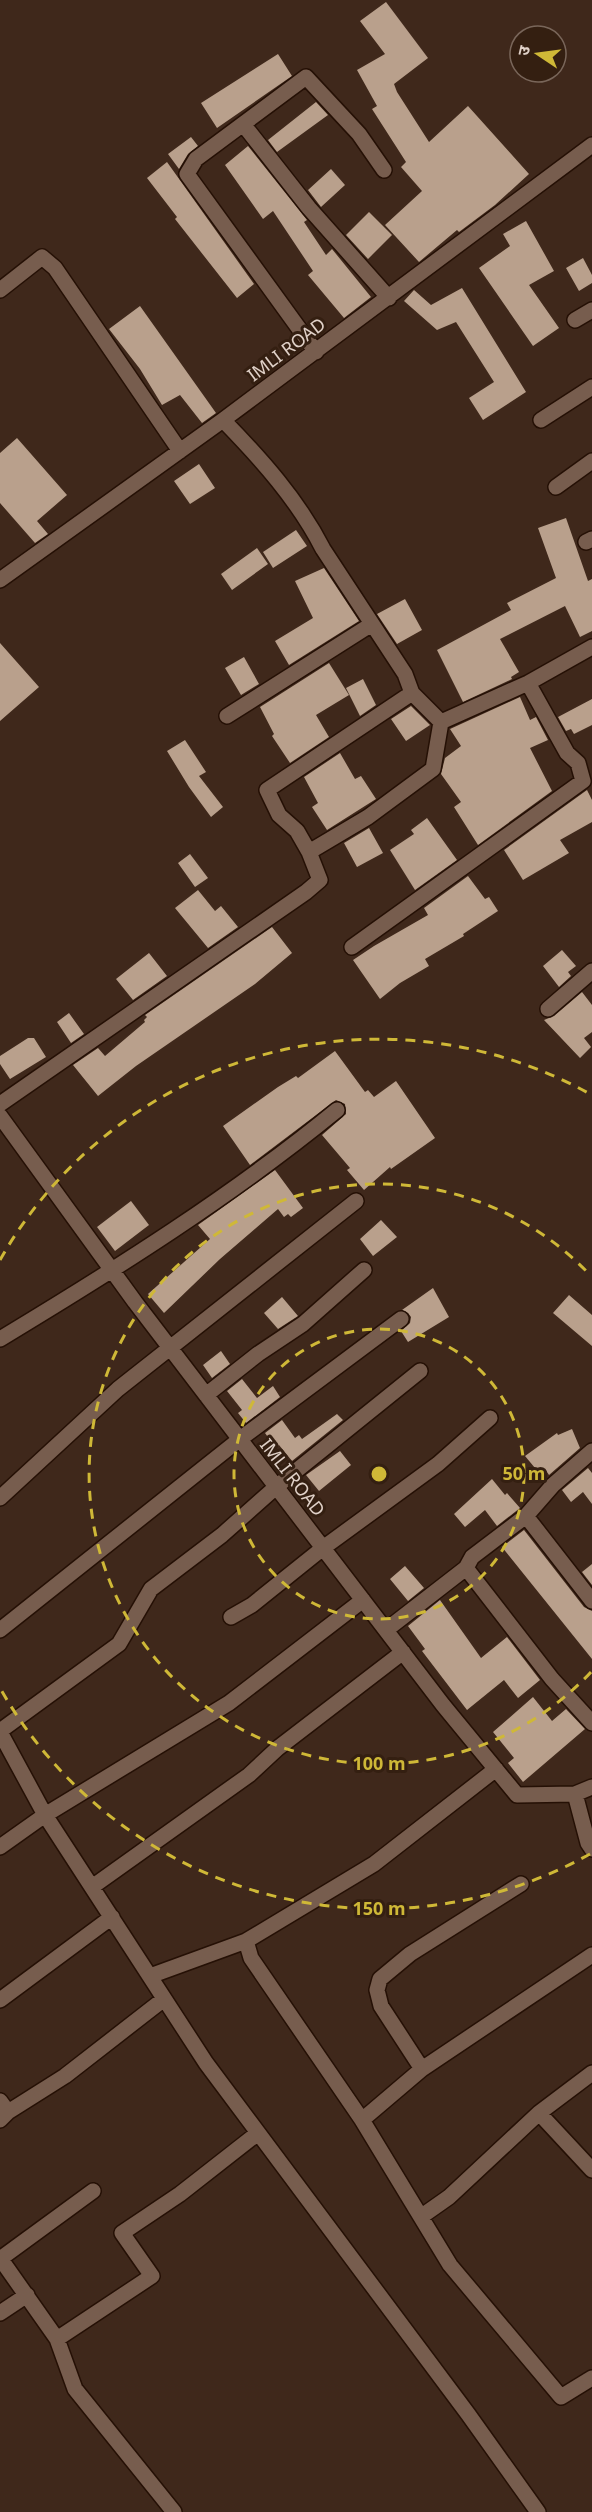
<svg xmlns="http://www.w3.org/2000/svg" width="592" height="2512" font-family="'Noto Sans','Noto Sans Devanagari',sans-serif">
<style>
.building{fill:#b9a08c}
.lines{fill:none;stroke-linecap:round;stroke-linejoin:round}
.minor-casing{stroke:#251005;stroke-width:18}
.minor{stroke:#775d4e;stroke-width:15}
.ring{fill:none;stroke:#cfb837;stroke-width:3;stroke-dasharray:10 8}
.labels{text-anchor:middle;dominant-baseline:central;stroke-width:6;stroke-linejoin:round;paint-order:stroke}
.street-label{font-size:18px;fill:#e0d1c8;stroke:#341f11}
.centre{fill:#cfb837;stroke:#341f11;stroke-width:3}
.ring-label{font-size:18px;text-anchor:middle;font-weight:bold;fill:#cfb837;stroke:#341f11;stroke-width:6;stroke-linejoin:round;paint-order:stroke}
</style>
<rect width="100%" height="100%" fill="#3f281b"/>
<path class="building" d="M 386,2 L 428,58 L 394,84 L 397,92 L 429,142 L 468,106 L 529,174 L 495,205 L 459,232 L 457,230 L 419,262 L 385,225 L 422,191 L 401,167 L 406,162 L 372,109 L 377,106 L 357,70 L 385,54 L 360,21 Z
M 278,54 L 292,76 L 217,128 L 201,103 Z
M 316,102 L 328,115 L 277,152 L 268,140 Z
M 191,137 L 198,146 L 188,154 L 179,169 L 168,154 Z
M 248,146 L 307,220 L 304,222 L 326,255 L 332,249 L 371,297 L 344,318 L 308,275 L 313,271 L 273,211 L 263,219 L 225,165 Z
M 167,162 L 254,284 L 237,298 L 175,219 L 177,217 L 147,178 Z
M 331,169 L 345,185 L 321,207 L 308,190 Z
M 369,212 L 392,235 L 368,259 L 346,235 Z
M 526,221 L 554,271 L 529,285 L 559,328 L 533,346 L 479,268 L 510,246 L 503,234 Z
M 583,258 L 592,275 L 592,283 L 579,291 L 566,268 Z
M 462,288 L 526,392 L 483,420 L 469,398 L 494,382 L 456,322 L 437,330 L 404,301 L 414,290 L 431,305 Z
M 140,306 L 216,413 L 202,423 L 180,395 L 162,405 L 140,369 L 109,329 Z
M 17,438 L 67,495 L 37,521 L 48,534 L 35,543 L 0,503 L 0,453 Z
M 199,464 L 215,488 L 190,504 L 174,481 Z
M 566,518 L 588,581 L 592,579 L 592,631 L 580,637 L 565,606 L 500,639 L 519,672 L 511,677 L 512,679 L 463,702 L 437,650 L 511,610 L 507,603 L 556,578 L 538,528 Z
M 296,530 L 307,546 L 273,568 L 263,552 Z
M 257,548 L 268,564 L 232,590 L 221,574 Z
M 324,568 L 359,621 L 289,665 L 275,641 L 313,618 L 295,581 Z
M 405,599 L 422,630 L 397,644 L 377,614 Z
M 0,643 L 39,687 L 0,721 Z
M 244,657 L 259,684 L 241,695 L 225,668 Z
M 329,663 L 349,695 L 316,715 L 329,737 L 290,763 L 272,736 L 274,734 L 260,707 Z
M 363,679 L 376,705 L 360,716 L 346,688 Z
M 520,697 L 530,720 L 536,717 L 548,740 L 530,748 L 552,791 L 478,845 L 454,807 L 461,802 L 441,774 L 445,758 L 461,746 L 450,729 Z
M 592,699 L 592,725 L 574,734 L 571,729 L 566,731 L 558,717 Z
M 411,706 L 430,725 L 406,741 L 391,719 Z
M 185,740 L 206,772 L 199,776 L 223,807 L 211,817 L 189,787 L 167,751 Z
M 340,753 L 355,779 L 361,776 L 376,799 L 327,830 L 312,807 L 318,803 L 304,777 Z
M 587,790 L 592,800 L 592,822 L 560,840 L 569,853 L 523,880 L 504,850 Z
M 427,818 L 457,860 L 415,890 L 390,850 L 414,834 L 411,830 Z
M 369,828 L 383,853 L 357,867 L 344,843 Z
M 190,854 L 208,878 L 195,887 L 178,863 Z
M 468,876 L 485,899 L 489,897 L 498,911 L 463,934 L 464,936 L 425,959 L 429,966 L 400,983 L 380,999 L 353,960 L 374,946 L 428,915 L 424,908 Z
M 198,890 L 215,911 L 221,906 L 238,927 L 208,948 L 175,908 Z
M 272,927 L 292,953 L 255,984 L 136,1066 L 98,1096 L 73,1065 L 98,1048 L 105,1056 L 145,1022 L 144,1020 L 147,1017 L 145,1015 Z
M 562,950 L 576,966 L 568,972 L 571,976 L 559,987 L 543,966 Z
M 149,953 L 167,976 L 133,1000 L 116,979 Z
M 582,992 L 592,1005 L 592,1032 L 584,1038 L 591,1047 L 580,1058 L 544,1020 L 554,1016 Z
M 69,1013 L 84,1034 L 71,1043 L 57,1022 Z
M 28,1038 L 34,1038 L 46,1057 L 10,1079 L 0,1064 L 0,1056 Z
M 335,1051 L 365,1092 L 368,1090 L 374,1097 L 396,1081 L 435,1138 L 391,1169 L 390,1167 L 364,1190 L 347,1170 L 350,1168 L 322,1135 L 346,1114 L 345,1104 L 336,1100 L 250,1165 L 223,1126 L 278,1087 L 296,1076 L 298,1078 Z
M 275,1170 L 303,1208 L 291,1217 L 288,1214 L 284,1217 L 278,1209 L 220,1259 L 164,1313 L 148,1294 L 210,1239 L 198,1225 Z
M 131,1201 L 149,1225 L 115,1251 L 97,1227 Z
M 381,1220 L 397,1237 L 373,1256 L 360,1239 Z
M 433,1288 L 449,1317 L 408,1342 L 401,1331 L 410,1323 L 411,1317 L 408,1313 L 402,1310 Z
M 569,1295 L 592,1315 L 592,1346 L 553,1313 Z
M 282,1297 L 298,1316 L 278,1329 L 264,1313 Z
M 221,1351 L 230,1364 L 212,1378 L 203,1365 Z
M 242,1379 L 257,1398 L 273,1386 L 280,1397 L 246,1423 L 238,1413 L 242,1410 L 227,1391 Z
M 337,1414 L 343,1420 L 292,1461 L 279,1445 L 275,1447 L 265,1433 L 282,1420 L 295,1438 L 299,1435 L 302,1439 Z
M 572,1429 L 580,1448 L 549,1475 L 545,1469 L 540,1474 L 525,1456 L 557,1433 L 558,1435 Z
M 340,1451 L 351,1465 L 319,1491 L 306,1475 Z
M 588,1468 L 592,1473 L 592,1504 L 583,1492 L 571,1502 L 562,1490 Z
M 492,1479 L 505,1495 L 507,1493 L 520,1508 L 497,1526 L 485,1510 L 465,1527 L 454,1514 Z
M 524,1530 L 584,1607 L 592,1611 L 592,1659 L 502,1547 Z
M 592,1564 L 592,1585 L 582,1572 Z
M 405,1566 L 424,1588 L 408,1601 L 390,1579 Z
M 440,1600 L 481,1658 L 507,1637 L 540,1680 L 518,1698 L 504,1680 L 467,1710 L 422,1651 L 425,1649 L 408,1626 Z
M 533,1697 L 552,1721 L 566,1709 L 585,1729 L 523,1782 L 508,1763 L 514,1758 L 493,1732 Z"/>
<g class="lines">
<g class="minor-casing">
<path id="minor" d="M 243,124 L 309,208 L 389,298
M 0,290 L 42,257 L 55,268 L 180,451
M 575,320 L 592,310
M 316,352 L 187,174 L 196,159 L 306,77 L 359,134 L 384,170
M 223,420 C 261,459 298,500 323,549 L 405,674 L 412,693 L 441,722
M 541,420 L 592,387
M 556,487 L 592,461
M 586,542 L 592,539
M 0,580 L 223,420 L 592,145
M 227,716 L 372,624
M 441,722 L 528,683 L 592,647
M 309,852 L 368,817 L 433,769 L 441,722
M 352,947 L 583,781 L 578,763 L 567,753 L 528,683
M 548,1009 L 592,971
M 0,1104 L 306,892 L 320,880 L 309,852 L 297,831 L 279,815 L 267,790 L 412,693
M 0,1116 L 135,1302 L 443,1705 L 517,1795 L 575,1794 L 592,1787
M 0,1339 C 116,1269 232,1196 337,1110
M 206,1395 L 258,1354 L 303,1324 L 364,1270
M 0,1498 L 118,1389 L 356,1201
M 526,1516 L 592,1601
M 466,1568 L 552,1679 L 592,1723
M 231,1617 L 252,1605 L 323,1548 L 438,1464 L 490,1418
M 0,1630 L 240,1439 L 401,1319
M 386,1630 L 466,1568 L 472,1557 L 526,1516 L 553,1485 L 592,1451
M 0,1731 L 119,1644 L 151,1589 L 222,1535 L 276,1487 L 420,1371
M 0,1732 L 45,1815 L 206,2063 L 468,2414 L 538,2512
M 496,1769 L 374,1864 L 246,1941 L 251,1958 L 362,2120 L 450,2265 L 561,2397 L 592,2378
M 575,1794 L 588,1843 L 592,1849
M 0,1847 L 45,1815 L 229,1703 L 363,1600
M 92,1887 L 249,1775 L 278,1748 L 403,1652
M 150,1976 L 246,1941
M 0,2000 L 112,1917
M 422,2069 L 381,2006 L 377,1990 L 380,1979 L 410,1954 L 521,1884
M 0,2101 L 8,2112 L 0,2120
M 8,2112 L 65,2076 L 164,1999
M 539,2113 L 592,2170
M 362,2120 L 422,2069 L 592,1955
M 422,2216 L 449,2197 L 539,2113 L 592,2073
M 0,2258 L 57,2339 L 152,2276 L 122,2233 L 180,2194 L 258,2133
M 0,2259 L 93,2191
M 0,2313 L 27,2295
M 57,2339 L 75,2389 L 174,2512"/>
</g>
<use href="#minor" class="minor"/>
</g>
<g class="ring">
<circle cx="379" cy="1474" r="145"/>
<path d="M591 1672A290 290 0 1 1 591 1276"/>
<path d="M590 1854A435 435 0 0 1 0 1688M0 1260A435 435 0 0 1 590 1094"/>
</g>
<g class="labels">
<g class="street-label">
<text transform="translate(286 349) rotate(-37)">IMLI ROAD</text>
<text transform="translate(293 1477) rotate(52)">IMLI ROAD</text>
</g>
</g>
<circle cx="379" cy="1474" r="9" class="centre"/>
<g class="ring-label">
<text x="524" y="1480">50 m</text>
<text x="379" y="1770">100 m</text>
<text x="379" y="1915">150 m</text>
</g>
<g transform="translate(538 54) rotate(283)"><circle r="28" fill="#341f11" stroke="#79665a" stroke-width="1.5"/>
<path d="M0-4.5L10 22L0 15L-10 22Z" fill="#cfb837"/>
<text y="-9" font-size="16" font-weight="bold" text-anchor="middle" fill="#e0d1c8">उ</text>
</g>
</svg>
